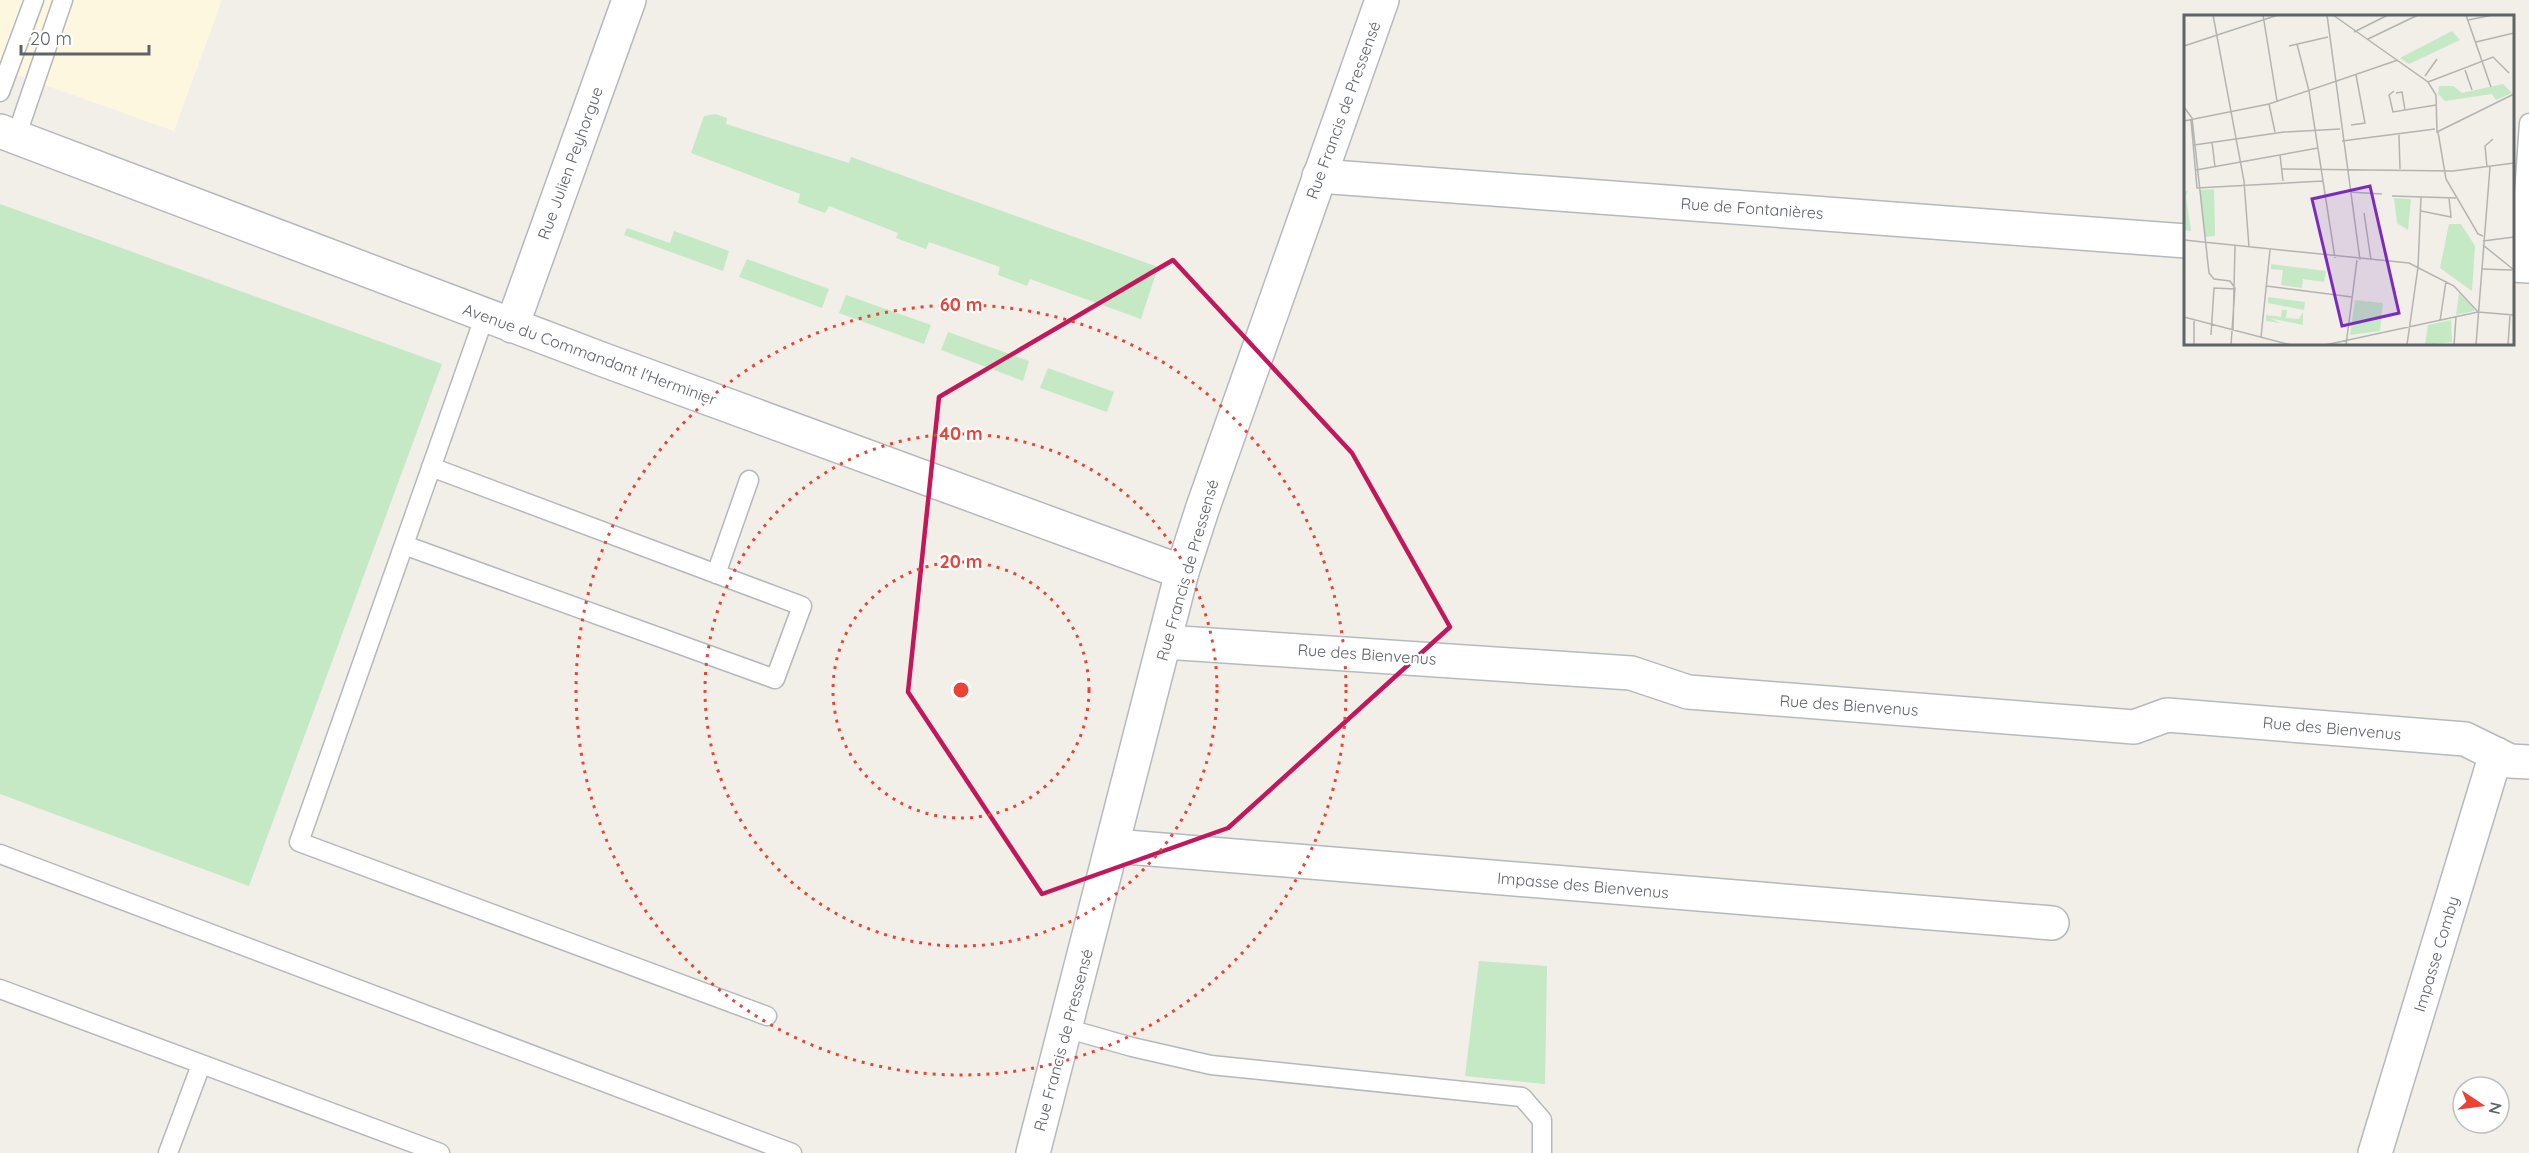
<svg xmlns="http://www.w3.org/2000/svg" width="2529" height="1153" font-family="Quicksand,sans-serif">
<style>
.commercial{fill:#fef7e0}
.green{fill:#c5e8c5}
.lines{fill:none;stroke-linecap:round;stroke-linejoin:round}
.lane-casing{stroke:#b5b8bc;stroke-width:21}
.street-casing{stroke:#b5b8bc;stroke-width:36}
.secondary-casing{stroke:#b6babf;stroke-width:36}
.lane{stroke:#fff;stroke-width:18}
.street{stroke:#fff;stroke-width:33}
.secondary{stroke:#fff;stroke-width:33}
.marked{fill:none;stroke:#c2185b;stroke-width:4.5;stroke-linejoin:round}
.ring{fill:none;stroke:#ea4335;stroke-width:3;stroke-dasharray:3 6}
.labels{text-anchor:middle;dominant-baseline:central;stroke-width:4.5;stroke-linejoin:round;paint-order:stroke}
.street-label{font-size:16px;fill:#5f6368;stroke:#fff}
.inset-road{fill:none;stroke:#b3b3b1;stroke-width:1.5}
.view{fill:#7b2cbf;fill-opacity:0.15;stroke:#7b2cbf;stroke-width:3}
.inset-edge{fill:none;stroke:#5f6368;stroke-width:3}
.centre{fill:#ea4335;stroke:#fff;stroke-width:3}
.ring-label{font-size:18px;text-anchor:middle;font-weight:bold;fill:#ea4335;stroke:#fff;stroke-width:4.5;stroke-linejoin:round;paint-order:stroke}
</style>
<rect width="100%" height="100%" fill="#f1efe8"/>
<path class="commercial" d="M 0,0 L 222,0 L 174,131 L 0,69 Z"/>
<path class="green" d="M 715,114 L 727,118 L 726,124 L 849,163 L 851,157 L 1158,267 L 1141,319 L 1030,279 L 1027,286 L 998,275 L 1000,267 L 929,242 L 926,249 L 896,238 L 898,233 L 829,206 L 825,213 L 798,203 L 800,194 L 691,153 L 704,116 Z
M 0,204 L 442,364 L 249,886 L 0,794 Z
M 627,228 L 670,243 L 674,231 L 729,251 L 723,271 L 624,235 Z
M 747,259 L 829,289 L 822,308 L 739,277 Z
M 846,295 L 931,325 L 924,344 L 839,313 Z
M 948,332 L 1029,361 L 1023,381 L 941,350 Z
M 1048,368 L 1114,392 L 1107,412 L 1040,388 Z
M 1479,961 L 1547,966 L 1545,1084 L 1465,1076 Z"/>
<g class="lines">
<g class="lane-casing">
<path id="lane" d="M 0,92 L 34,0
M 16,137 L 63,0
M 2519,265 L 2529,123
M 485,315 L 299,842 L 767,1016
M 404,545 L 775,679 L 802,606 L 431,467
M 716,574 L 749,480
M 0,854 L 792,1153
M 0,989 L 440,1153
M 1065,1028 L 1132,1047 L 1211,1065 L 1522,1097 L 1542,1120 L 1542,1153
M 168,1153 L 201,1065"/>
</g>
<g class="street-casing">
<path id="street" d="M 0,131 L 604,360 L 1182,572
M 1319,176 L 2186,241
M 2512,265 L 2529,266
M 512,326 L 629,0
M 1114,846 L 2052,923
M 2375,1153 L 2496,754"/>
</g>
<g class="secondary-casing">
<path id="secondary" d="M 1165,642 L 1631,673 L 1688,692 L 2134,727 L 2167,715 L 2465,739 L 2510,761 L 2529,762
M 1033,1153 L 1182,572 L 1203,507 L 1382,0"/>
</g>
<use href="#lane" class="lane"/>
<use href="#street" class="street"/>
<use href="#secondary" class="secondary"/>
</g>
<path class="marked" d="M 1173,260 L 1352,453 L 1450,627 L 1228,828 L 1042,894 L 908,692 L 939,397 Z"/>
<g class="ring">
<circle cx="961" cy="690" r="128"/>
<circle cx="961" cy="690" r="256"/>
<circle cx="961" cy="690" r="385"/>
</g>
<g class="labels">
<g class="street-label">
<text transform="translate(1343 110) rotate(-70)">Rue Francis de Pressensé</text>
<text transform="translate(570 163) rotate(-70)">Rue Julien Peyhorgue</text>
<text transform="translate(1752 208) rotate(4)">Rue de Fontanières</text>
<text transform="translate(590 354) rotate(20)">Avenue du Commandant l'Herminier</text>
<text transform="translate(1187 570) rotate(-74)">Rue Francis de Pressensé</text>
<text transform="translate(1367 654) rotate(4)">Rue des Bienvenus</text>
<text transform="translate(1849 705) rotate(4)">Rue des Bienvenus</text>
<text transform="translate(2332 728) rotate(5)">Rue des Bienvenus</text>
<text transform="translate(1583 885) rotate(5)">Impasse des Bienvenus</text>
<text transform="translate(2436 954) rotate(-73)">Impasse Comby</text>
<text transform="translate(1063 1040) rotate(-75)">Rue Francis de Pressensé</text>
</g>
</g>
<g transform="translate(2184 15)">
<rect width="330" height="330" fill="#f1efe8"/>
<path d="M 268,16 L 276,25 L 225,49 L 216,43 ZM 319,69 L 328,78 L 312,85 L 308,79 L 261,86 L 254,79 L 255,71 L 269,71 L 278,78 ZM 30,174 L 31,221 L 21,222 L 16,175 ZM 4,175 L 2,182 L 7,216 L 0,215 L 0,177 ZM 210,183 L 227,184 L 224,215 L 213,208 ZM 265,209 L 277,209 L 291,231 L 288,276 L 256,253 ZM 87,249 L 142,256 L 140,267 L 119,264 L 118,273 L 97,270 L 99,255 L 87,254 ZM 275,278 L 290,294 L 290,296 L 272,300 ZM 84,282 L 121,287 L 120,295 L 84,288 ZM 171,285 L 199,288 L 196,316 L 166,320 ZM 98,295 L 103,295 L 102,303 L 115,304 L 119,297 L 119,310 L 85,303 L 97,308 L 82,306 L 82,300 L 97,302 ZM 267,305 L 268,327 L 241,330 L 244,310 Z" fill="#c5e8c5"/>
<path class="inset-road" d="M 29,0 L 60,166 L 65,232M 79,0 L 93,86M 143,0 L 176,245M 149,0 L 244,67 L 252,80 L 253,117 L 330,79M 282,0 L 307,72M 284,5 L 309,0M 170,17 L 204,0M 184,24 L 234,0M 292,27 L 330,18M 113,29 L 125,76 L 151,243M 0,31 L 94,0M 105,31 L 144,22M 281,55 L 288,75M 241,61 L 253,44M 244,67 L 309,42 L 325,58M 210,76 L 205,80 L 209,97 L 252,90M 212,78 L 218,77 L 221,95M 85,89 L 91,117M 0,92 L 8,103 L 25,258 L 30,264 L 46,266 L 51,273 L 47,330M 7,105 L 13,173 L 139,166M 0,106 L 85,89 L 214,45M 167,110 L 181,108 L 172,60M 254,117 L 262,164 L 294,219 L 299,221M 215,120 L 216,154M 158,126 L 251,114M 28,127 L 31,152M 10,130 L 100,117 L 156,114M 96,140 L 99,166M 303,152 L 301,131 L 309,124M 97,154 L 269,156 L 330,148M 12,155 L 134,133M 166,177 L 198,179M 208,181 L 272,183M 237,196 L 267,202 L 265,183M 180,198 L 187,245M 0,225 L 225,248 L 270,271 L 294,297 L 330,300M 299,226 L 330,222M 299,230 L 330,255M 297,254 L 328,255M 82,271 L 168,282M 0,302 L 107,330M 10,304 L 10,330M 256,306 L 262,266M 49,315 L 51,231M 27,320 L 30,273 L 51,274M 77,322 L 86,235M 141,330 L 294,297M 162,330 L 173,245M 223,330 L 234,252 L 237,182M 270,330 L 272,302M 292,330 L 306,152M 324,330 L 326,300"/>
<path class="view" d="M 186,171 L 215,298 L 158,311 L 128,184 Z"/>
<rect width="330" height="330" class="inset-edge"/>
</g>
<circle cx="961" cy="690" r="9" class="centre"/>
<g class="ring-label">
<text x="961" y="311">60 m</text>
<text x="961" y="440">40 m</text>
<text x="961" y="568">20 m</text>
</g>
<g transform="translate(2481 1105) rotate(103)"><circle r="28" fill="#ffffff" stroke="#bfc1c3" stroke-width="1.5"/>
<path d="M0-4.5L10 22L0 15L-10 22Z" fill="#ea4335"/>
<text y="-9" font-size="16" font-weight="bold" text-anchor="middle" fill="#5f6368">N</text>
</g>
<path d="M21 45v9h128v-9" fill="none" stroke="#5f6368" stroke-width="3"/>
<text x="30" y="45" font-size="18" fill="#5f6368" stroke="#ffffff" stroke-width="4.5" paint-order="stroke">20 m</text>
</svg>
